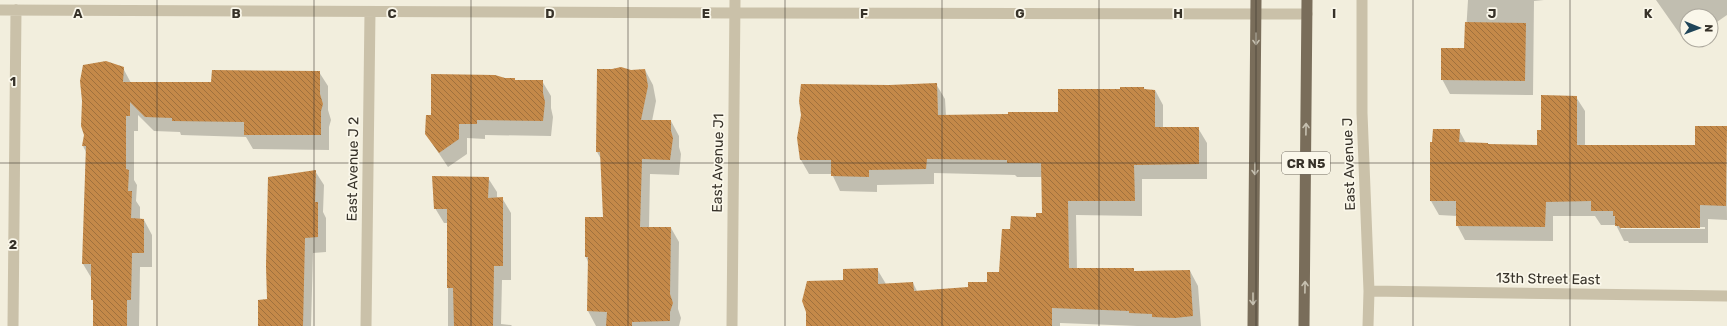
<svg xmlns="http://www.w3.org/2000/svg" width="1727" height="326" font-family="Rubik,sans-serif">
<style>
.shadow{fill:#0003;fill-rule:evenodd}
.building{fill:url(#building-back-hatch)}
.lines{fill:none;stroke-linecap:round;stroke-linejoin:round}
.minor{stroke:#cac1a9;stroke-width:11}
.primary{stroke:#796d5a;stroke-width:11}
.oneway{stroke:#c6c0b0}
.grid{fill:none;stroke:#373229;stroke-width:1;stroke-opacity:0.55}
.labels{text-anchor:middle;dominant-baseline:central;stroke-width:3.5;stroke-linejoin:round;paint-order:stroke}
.shield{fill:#faf7ea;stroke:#726d63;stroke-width:1}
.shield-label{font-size:13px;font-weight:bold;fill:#373229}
.street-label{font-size:14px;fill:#373229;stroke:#faf7ea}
.grid-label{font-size:13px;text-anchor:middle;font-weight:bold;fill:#373229;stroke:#faf7ea;stroke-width:3.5;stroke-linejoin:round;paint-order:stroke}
</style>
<defs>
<pattern id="building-back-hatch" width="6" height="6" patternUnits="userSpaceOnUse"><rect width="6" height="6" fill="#c48949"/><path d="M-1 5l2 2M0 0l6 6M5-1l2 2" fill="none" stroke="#a0713d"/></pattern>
</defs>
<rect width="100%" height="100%" fill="#f2eedd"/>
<path class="shadow" d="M 1468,0 L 1544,0 L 1534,1 L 1533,95 L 1450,94 L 1442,79 L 1465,49 Z
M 1656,0 L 1727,0 L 1727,15 L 1711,26 L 1711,16 L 1687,16 L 1687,34 L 1682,37 Z
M 123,68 L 131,83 L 212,83 L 319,72 L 328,86 L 328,110 L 331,120 L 329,127 L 329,150 L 253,149 L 246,137 L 181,135 L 180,132 L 154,131 L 138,115 L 138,131 L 134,131 L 134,180 L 137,185 L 136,201 L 140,207 L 140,220 L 144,220 L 152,235 L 152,267 L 140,267 L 139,326 L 94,326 L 92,279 L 83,264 L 86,152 L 83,146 Z
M 645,70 L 653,85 L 656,101 L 652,121 L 671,121 L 679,136 L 679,147 L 681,154 L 679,175 L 650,174 L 649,228 L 671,228 L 679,242 L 678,309 L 681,318 L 679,326 L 596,326 L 588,311 L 588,262 L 586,257 L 604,218 L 601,159 L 597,152 L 631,71 Z
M 516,81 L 542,81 L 551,96 L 551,108 L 553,117 L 551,136 L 485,135 L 485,139 L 467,138 L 467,154 L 448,167 L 426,134 L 432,116 Z
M 936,84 L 945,99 L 946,116 L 1059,113 L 1121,90 L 1144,88 L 1145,90 L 1155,90 L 1163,105 L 1163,128 L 1198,128 L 1207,143 L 1207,179 L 1142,179 L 1142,216 L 1076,215 L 1077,269 L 1133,269 L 1135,272 L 1190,271 L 1198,286 L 1201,326 L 1137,326 L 1060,323 L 1060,326 L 807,326 L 844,281 L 877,269 L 886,284 L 913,283 L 917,291 L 969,288 L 988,283 L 1000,273 L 1011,230 L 1043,214 L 1042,177 L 1017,177 L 1015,175 L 934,173 L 934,184 L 877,185 L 877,192 L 840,191 L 832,174 L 809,174 L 801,160 L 889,86 Z
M 1576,97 L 1585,111 L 1585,146 L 1696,146 L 1726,127 L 1727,220 L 1708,219 L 1708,243 L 1629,243 L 1628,241 L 1624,241 L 1616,225 L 1601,225 L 1595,216 L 1553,216 L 1553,241 L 1465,240 L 1457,225 L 1457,216 L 1439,215 L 1431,201 L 1459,130 L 1466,143 L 1489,145 L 1538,146 L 1542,131 ZM 1621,227 L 1705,227 L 1705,229 L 1621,229 Z
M 315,171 L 324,185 L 323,212 L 326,218 L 326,252 L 313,253 L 311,326 L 259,326 Z
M 488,178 L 497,192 L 497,198 L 502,198 L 511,213 L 511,280 L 502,280 L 501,324 L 511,325 L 512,326 L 448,326 L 448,223 L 444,223 L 435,208 Z"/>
<path class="building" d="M 1465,22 L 1526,23 L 1525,81 L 1441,80 L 1441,48 L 1464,48 Z
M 106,61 L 124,67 L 123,82 L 211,82 L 212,70 L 320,71 L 320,94 L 323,104 L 321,111 L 321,135 L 244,135 L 244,122 L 172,121 L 172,118 L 145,117 L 130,102 L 130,116 L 126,116 L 126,169 L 129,170 L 128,191 L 132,191 L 131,218 L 144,219 L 144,253 L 132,253 L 131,300 L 127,300 L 127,326 L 93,326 L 93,300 L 91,300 L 91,264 L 82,264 L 86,146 L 82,146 L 84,135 L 81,126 L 82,101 L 80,81 L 83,65 Z
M 621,67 L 631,70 L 645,69 L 648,86 L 641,120 L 671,120 L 671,131 L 673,138 L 670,160 L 642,159 L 640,227 L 671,227 L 670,294 L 673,303 L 670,312 L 670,321 L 632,322 L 632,326 L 606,326 L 607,312 L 587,311 L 588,257 L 585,257 L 585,217 L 603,217 L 600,152 L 596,152 L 597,69 L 612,69 Z
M 431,74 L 495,75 L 505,78 L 515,78 L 515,80 L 543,80 L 543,93 L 545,102 L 543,121 L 477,120 L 477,124 L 459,124 L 459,139 L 439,153 L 425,134 L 426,115 L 431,115 Z
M 937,83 L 938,115 L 1008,114 L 1008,112 L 1058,112 L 1058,89 L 1120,89 L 1120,87 L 1144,87 L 1144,89 L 1155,90 L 1155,127 L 1199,127 L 1199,164 L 1134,165 L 1135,201 L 1068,201 L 1069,268 L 1134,268 L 1134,271 L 1190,270 L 1193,316 L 1175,318 L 1152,317 L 1152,314 L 1129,313 L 1129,311 L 1052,308 L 1052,326 L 806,326 L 806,312 L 802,301 L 807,281 L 843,280 L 843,269 L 878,268 L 878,284 L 913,282 L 914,291 L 968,287 L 968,282 L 987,282 L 987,272 L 999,272 L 1002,229 L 1010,229 L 1011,216 L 1036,217 L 1036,213 L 1042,213 L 1041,163 L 1007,163 L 1007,160 L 927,159 L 926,169 L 869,170 L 869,177 L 831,176 L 831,160 L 800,160 L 797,138 L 801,115 L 799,101 L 801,84 L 889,85 Z
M 1541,95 L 1577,96 L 1577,145 L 1695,145 L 1695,126 L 1727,126 L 1726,206 L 1700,205 L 1700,228 L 1620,228 L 1619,226 L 1615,226 L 1615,216 L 1613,216 L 1613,211 L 1591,211 L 1591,201 L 1546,202 L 1545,227 L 1456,226 L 1456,201 L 1430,201 L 1430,142 L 1432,142 L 1433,129 L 1460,129 L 1459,142 L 1488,143 L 1488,144 L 1537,145 L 1537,130 L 1541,130 Z
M 316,170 L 315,202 L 318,202 L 318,237 L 305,238 L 303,326 L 258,326 L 258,300 L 267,299 L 266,266 L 268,177 Z
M 432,176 L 489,177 L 488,198 L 503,197 L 503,266 L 494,266 L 493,326 L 454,326 L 453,288 L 447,288 L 447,209 L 434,209 Z"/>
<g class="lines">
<path class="minor" d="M 1362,0 L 1362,113 L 1369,291 L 1368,326
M 0,10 L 735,13 L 1307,14
M 1369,291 L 1727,296
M 13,326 L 16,10
M 366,326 L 370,12
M 732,326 L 735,0"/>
<path class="primary" d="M 1253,326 L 1256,0
M 1304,326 L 1307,0"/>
</g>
<defs><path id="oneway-shaft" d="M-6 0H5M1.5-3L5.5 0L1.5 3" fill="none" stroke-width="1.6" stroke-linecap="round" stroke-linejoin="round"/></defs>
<g class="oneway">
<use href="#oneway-shaft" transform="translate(1256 39) rotate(90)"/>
<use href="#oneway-shaft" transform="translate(1306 129) rotate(-89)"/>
<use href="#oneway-shaft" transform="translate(1255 169) rotate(90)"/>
<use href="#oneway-shaft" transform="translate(1305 287) rotate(-89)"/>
<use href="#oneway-shaft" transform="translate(1253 299) rotate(90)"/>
</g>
<path class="grid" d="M 157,0 L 157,326M 314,0 L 314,326M 471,0 L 471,326M 628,0 L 628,326M 785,0 L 785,326M 942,0 L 942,326M 1099,0 L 1099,326M 1256,0 L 1256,326M 1413,0 L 1413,326M 1570,0 L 1570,326M 0,163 L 1727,163"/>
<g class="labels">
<rect class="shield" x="1282" y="152" width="48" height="22" rx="3"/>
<g class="shield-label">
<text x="1306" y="163">CR N5</text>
</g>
<g class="street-label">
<text transform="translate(718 163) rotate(-89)">East Avenue J1</text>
<text transform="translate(1349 164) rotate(-92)">East Avenue J</text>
<text transform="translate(353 169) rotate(-89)">East Avenue J 2</text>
<text transform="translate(1548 279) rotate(1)">13th Street East</text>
</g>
</g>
<g class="grid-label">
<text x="78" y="18">A</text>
<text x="236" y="18">B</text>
<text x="392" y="18">C</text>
<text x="550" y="18">D</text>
<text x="706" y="18">E</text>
<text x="864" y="18">F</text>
<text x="1020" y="18">G</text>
<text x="1178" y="18">H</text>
<text x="1334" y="18">I</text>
<text x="1492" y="18">J</text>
<text x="1648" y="18">K</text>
<text x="13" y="86">1</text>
<text x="13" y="249">2</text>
</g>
<g transform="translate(1699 28) rotate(91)"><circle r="19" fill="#faf7ea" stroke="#aca89d"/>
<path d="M0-3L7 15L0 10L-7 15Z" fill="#1f4559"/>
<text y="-6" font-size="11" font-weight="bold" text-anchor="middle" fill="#373229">N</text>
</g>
</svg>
